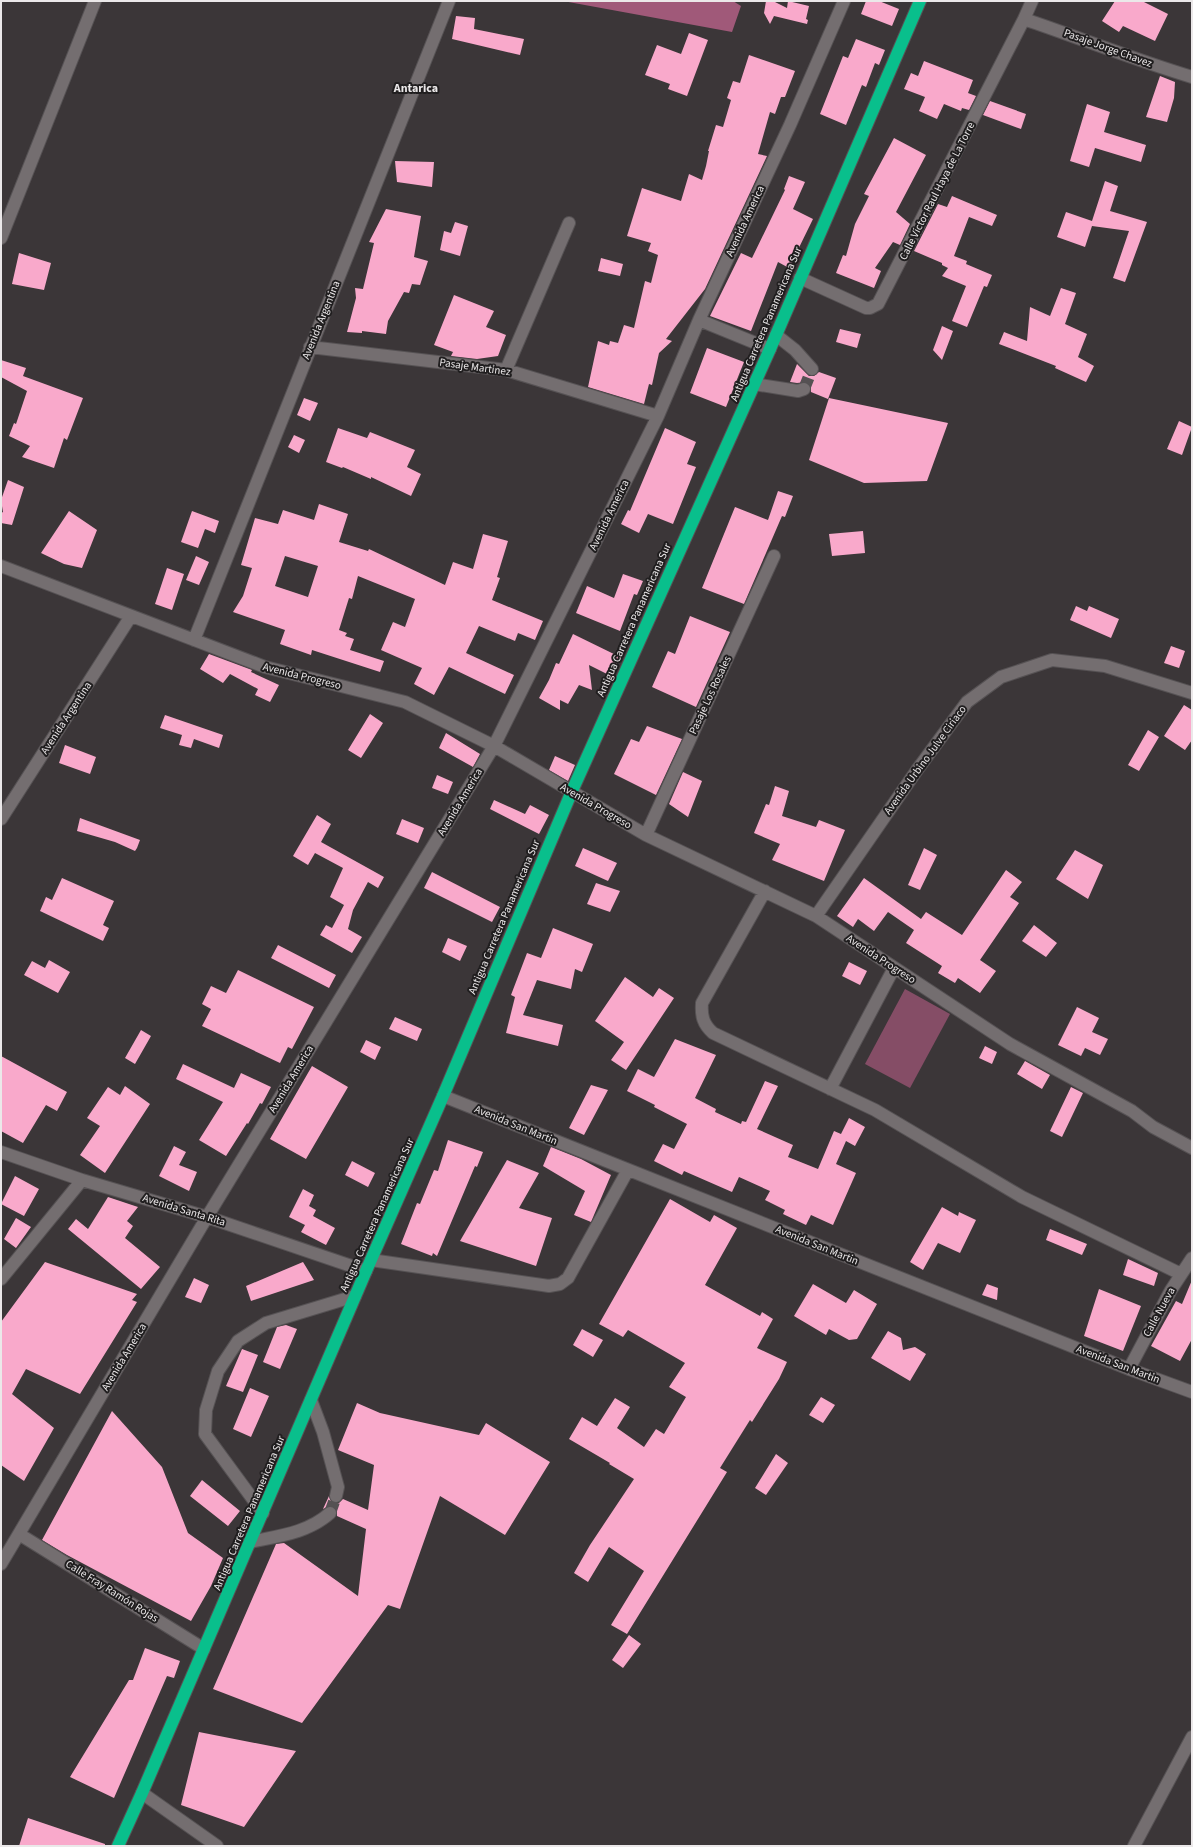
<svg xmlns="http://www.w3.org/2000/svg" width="1193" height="1847" font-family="'Source Sans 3',sans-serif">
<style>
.green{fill:#854d66}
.forest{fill:#a05979}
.building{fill:#f9a9cb;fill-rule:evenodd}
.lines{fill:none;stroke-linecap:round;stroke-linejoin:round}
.minor-tunnel{stroke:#555153;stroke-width:12;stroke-dasharray:12 6;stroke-linecap:butt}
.minor-casing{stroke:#565254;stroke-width:14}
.highway-casing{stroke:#565254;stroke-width:14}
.minor{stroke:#746e70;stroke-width:12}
.highway{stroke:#09bf8c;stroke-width:12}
.labels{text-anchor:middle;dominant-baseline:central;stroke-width:4;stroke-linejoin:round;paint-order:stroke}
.street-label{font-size:11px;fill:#ebe8e9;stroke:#201e1f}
.neighbourhood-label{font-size:12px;font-weight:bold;fill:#ebe8e9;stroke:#201e1f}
</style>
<rect width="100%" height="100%" fill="#3b3638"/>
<path class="green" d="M 905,989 L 950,1014 L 910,1088 L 865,1064 Z"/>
<path class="forest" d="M 563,1 L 733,1 L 741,6 L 732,32 Z"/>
<path class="building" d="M 766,1 L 773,1 L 787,8 L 788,1 L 809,6 L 806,19 L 808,20 L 807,24 L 774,16 L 770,24 L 764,13 Z
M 866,1 L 879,1 L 899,9 L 892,26 L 861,14 Z
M 1115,1 L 1142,1 L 1168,14 L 1155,41 L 1123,26 L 1119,32 L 1102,21 Z
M 456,16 L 475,18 L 474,29 L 524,39 L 520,55 L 452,39 Z
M 689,33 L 708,40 L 687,96 L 668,89 L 670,84 L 645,75 L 657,45 L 681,54 Z
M 856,39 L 885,50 L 879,65 L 875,63 L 866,87 L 862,85 L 846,125 L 820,114 L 843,56 L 848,58 Z
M 749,55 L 795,71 L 785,97 L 781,97 L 775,114 L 770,112 L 758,154 L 767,156 L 705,289 L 666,339 L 672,341 L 659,353 L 652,385 L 649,384 L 644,404 L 588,387 L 598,341 L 609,345 L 610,341 L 618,343 L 624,325 L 634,328 L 645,281 L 651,283 L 658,255 L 648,251 L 651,243 L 627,236 L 642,188 L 681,201 L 689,174 L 702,180 L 706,166 L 709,151 L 708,151 L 716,125 L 723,127 L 731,100 L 727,98 L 733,81 L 740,83 Z
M 924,61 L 973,80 L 968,93 L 976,96 L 969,110 L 962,108 L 961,111 L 944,104 L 937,119 L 919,111 L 925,97 L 904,89 L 911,73 L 918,76 Z
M 1160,76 L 1175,82 L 1174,98 L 1167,122 L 1146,117 Z
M 990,101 L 1026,114 L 1021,129 L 983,115 Z
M 1087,104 L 1110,112 L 1104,132 L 1146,145 L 1141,162 L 1095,148 L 1089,167 L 1070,161 Z
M 894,138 L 926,155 L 896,212 L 910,224 L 900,245 L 893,242 L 875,268 L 881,271 L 874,288 L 836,273 L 843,255 L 846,256 L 855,224 L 869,196 L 864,194 Z
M 395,161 L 434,162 L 432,187 L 397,182 Z
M 789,176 L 805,182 L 793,209 L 813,219 L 789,268 L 778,262 L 751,331 L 710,316 L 741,253 L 752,258 L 785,190 L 784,189 Z
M 1105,181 L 1118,186 L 1110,211 L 1147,222 L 1125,282 L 1113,278 L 1129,231 L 1092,226 L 1085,247 L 1057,237 L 1066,212 L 1092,221 Z
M 952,196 L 997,215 L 992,226 L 969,217 L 954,256 L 967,261 L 966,264 L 992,275 L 987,287 L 984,286 L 967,327 L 952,321 L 966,286 L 942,276 L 948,268 L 942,265 L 942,263 L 914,251 L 938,204 L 947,207 Z
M 386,209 L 421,216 L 414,257 L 428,261 L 420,285 L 412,284 L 409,293 L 404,292 L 388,321 L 386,334 L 362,331 L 362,333 L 347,332 L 356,298 L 355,288 L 363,289 L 374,243 L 369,242 Z
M 455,222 L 468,226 L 460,256 L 440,250 L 444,231 L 451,233 Z
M 19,253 L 51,263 L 44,290 L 12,284 Z
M 601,258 L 623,264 L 620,276 L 598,271 Z
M 1061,288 L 1076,293 L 1065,324 L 1087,334 L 1078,357 L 1094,366 L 1086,382 L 1055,368 L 1056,366 L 999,344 L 1004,332 L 1027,341 L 1030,307 L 1050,316 Z
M 454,295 L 494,311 L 486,327 L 506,335 L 498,356 L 477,359 L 451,356 L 453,352 L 434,345 Z
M 942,326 L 953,331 L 942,360 L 933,350 Z
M 840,329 L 861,334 L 857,348 L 836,342 Z
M 707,348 L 744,362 L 726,407 L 690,393 Z
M 1,360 L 26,368 L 23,376 L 83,398 L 67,440 L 64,438 L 54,468 L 22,457 L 30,446 L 9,436 L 14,423 L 16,424 L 27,391 L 1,377 Z
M 797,364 L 809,376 L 814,376 L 819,372 L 836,378 L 828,399 L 811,392 L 811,386 L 806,382 L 797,383 L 790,382 Z
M 304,398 L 318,403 L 310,421 L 297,415 Z
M 829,398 L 948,423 L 927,481 L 864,483 L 809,460 Z
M 1179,421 L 1192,427 L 1182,455 L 1167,449 Z
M 338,428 L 367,438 L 370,432 L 415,450 L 407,467 L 421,474 L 411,496 L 371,477 L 371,479 L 343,467 L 342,468 L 326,462 Z
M 665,428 L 696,442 L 687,464 L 696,467 L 673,524 L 648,514 L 639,533 L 621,524 L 628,510 L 630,511 Z
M 294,435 L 305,440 L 299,453 L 288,447 Z
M 8,480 L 24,487 L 12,525 L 1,523 L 1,513 L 3,512 L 1,500 Z
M 778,491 L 793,496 L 785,517 L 782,516 L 744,604 L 702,588 L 735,507 L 768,520 Z
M 319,504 L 348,514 L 339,542 L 368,551 L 369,549 L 445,585 L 453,562 L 473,569 L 483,534 L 508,541 L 497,577 L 500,578 L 492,600 L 543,621 L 535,640 L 518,633 L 515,641 L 479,626 L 466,653 L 514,675 L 505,694 L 449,667 L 434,695 L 414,684 L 422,668 L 381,650 L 393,622 L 405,627 L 415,599 L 358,576 L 352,599 L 349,598 L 339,630 L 347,633 L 345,636 L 354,639 L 350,650 L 384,661 L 380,672 L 312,650 L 311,655 L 280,644 L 285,630 L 233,612 L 243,596 L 252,568 L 241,565 L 255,518 L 278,524 L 283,510 L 314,520 ZM 285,556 L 318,566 L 308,597 L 275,586 Z
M 69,511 L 97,530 L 82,568 L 64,564 L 41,553 Z
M 192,511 L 219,521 L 215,533 L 205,529 L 198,548 L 181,542 Z
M 863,531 L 865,553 L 832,556 L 829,534 Z
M 196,556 L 209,562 L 199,585 L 186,580 Z
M 167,568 L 184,574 L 172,610 L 155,604 Z
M 623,574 L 643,581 L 637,595 L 634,594 L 620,631 L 576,613 L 587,586 L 614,598 Z
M 1076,606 L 1087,611 L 1089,606 L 1119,619 L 1111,638 L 1070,620 Z
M 690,616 L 730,632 L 696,707 L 652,687 L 668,651 L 675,654 Z
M 573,634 L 620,657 L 611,676 L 589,665 L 592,690 L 579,685 L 568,704 L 560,700 L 560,710 L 539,698 L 549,680 L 556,663 L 559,664 Z
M 1171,646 L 1185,651 L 1179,668 L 1164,663 Z
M 209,654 L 252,670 L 251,672 L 279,685 L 270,702 L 255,695 L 258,689 L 230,674 L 223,683 L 200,669 Z
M 1184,705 L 1192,710 L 1192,740 L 1185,750 L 1164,736 Z
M 370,714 L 383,723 L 361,758 L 348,750 Z
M 165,715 L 223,735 L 219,748 L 194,739 L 191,748 L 179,745 L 182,735 L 160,728 Z
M 647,726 L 682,739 L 656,795 L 614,774 L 631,739 L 639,742 Z
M 1148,730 L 1159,737 L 1139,771 L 1128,765 Z
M 446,733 L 480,754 L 473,767 L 439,748 Z
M 65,745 L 96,757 L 90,774 L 59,763 Z
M 555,756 L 575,765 L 568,781 L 549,770 Z
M 683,772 L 702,781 L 688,817 L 669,804 Z
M 437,775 L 453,782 L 448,794 L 432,788 Z
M 775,786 L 789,791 L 782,816 L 816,827 L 819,820 L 845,830 L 824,881 L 772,860 L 780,844 L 754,833 L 766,804 L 769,805 Z
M 494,800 L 525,814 L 530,805 L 549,815 L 539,834 L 490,809 Z
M 317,815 L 331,824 L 321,842 L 384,877 L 378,888 L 368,882 L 353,910 L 348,929 L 362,937 L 352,953 L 320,935 L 326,925 L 332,928 L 344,905 L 330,897 L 343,868 L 315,853 L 308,865 L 293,856 Z
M 80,818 L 140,840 L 137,848 L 135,851 L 115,842 L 77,831 Z
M 402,819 L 424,828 L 418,843 L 396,834 Z
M 583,848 L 617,863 L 608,881 L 575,866 Z
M 924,848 L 937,855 L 920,890 L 908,885 Z
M 1075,850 L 1103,865 L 1088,899 L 1056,879 Z
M 1006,870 L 1022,882 L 1010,897 L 1019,903 L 980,960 L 996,971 L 980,993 L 958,978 L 955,983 L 938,973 L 942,966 L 906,943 L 914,930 L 888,912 L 874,931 L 858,919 L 853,927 L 837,916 L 864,878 L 921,919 L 926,912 L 962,935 Z
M 432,872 L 500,907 L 492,922 L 424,888 Z
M 62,878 L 114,901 L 103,925 L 109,928 L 103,941 L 40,911 L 46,897 L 52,900 Z
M 596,883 L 620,891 L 610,912 L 587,904 Z
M 1034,925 L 1057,943 L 1046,957 L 1022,941 Z
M 553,928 L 593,944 L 582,972 L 575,969 L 571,989 L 537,980 L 523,1015 L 563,1025 L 558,1046 L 506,1033 L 515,997 L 511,995 L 527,953 L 541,958 Z
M 448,938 L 467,946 L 460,961 L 442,952 Z
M 278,945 L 336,975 L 329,988 L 271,958 Z
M 49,960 L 70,972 L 58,993 L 24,975 L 32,961 L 45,968 Z
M 849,962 L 867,971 L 860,985 L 842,976 Z
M 238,970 L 314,1007 L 292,1049 L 288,1047 L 280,1063 L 202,1026 L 211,1009 L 202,1004 L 211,986 L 226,993 Z
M 625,977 L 653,997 L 659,988 L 674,998 L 626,1070 L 611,1060 L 624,1042 L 595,1021 Z
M 1077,1007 L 1099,1018 L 1092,1032 L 1108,1039 L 1100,1055 L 1085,1048 L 1081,1056 L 1058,1045 Z
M 395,1017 L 422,1029 L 417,1041 L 389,1029 Z
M 141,1030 L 151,1036 L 135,1064 L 125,1058 Z
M 675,1039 L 716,1055 L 695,1098 L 716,1109 L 715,1112 L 741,1124 L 742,1121 L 746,1122 L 765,1081 L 778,1086 L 757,1129 L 793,1145 L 788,1157 L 818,1169 L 834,1131 L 841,1134 L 849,1118 L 865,1127 L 855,1146 L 846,1141 L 836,1164 L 856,1173 L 833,1225 L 811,1215 L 806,1225 L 783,1214 L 785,1210 L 765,1200 L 770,1191 L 739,1177 L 732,1192 L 684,1171 L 682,1175 L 654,1161 L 663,1144 L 674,1149 L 687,1124 L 654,1107 L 655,1105 L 627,1091 L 638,1069 L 654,1077 Z
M 366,1040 L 381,1047 L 375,1060 L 360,1052 Z
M 985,1046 L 997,1052 L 992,1064 L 979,1058 Z
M 1,1056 L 67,1092 L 57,1111 L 46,1105 L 23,1143 L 1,1131 Z
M 1025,1061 L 1050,1075 L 1042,1089 L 1017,1074 Z
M 183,1064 L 234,1088 L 241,1073 L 271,1087 L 262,1104 L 260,1103 L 248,1124 L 247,1123 L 226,1156 L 199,1140 L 223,1102 L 176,1079 Z
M 312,1066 L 348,1087 L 306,1159 L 270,1139 Z
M 591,1085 L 608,1090 L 584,1135 L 569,1128 Z
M 125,1086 L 150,1104 L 105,1173 L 80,1155 L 100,1126 L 87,1118 L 108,1087 L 120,1095 Z
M 1071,1087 L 1083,1093 L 1062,1137 L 1050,1131 Z
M 448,1140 L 483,1152 L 477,1167 L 475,1166 L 437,1256 L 433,1253 L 432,1256 L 401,1244 L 417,1203 L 420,1204 L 434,1170 L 438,1171 Z
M 174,1146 L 186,1152 L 179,1165 L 197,1172 L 189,1191 L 159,1176 Z
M 551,1147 L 581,1159 L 611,1175 L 591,1222 L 574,1215 L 585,1191 L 543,1166 Z
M 507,1160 L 539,1173 L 519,1208 L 552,1218 L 536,1266 L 460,1241 Z
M 352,1161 L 375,1173 L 368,1187 L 345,1175 Z
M 15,1176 L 39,1189 L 24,1216 L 1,1204 Z
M 303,1189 L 314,1195 L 309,1206 L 316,1210 L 313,1216 L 335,1228 L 326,1245 L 301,1232 L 305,1225 L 289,1217 Z
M 108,1197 L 138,1207 L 127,1221 L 133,1226 L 125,1238 L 160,1267 L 141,1289 L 68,1229 L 76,1219 L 88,1229 Z
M 670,1199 L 710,1222 L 714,1215 L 737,1228 L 705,1285 L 760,1316 L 762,1312 L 773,1319 L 757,1348 L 787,1362 L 779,1379 L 752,1422 L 750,1420 L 720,1468 L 727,1472 L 627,1634 L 611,1625 L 644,1571 L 609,1547 L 588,1582 L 574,1573 L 590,1545 L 634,1479 L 609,1464 L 610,1463 L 569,1439 L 582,1417 L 597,1426 L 615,1398 L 630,1407 L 617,1428 L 644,1447 L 656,1429 L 664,1434 L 686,1397 L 669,1387 L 685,1363 L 628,1330 L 623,1337 L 599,1324 Z
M 942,1207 L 958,1216 L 959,1212 L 976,1220 L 960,1253 L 938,1243 L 923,1270 L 910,1262 Z
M 16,1218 L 31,1227 L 16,1248 L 4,1239 Z
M 1050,1229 L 1087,1244 L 1082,1255 L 1046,1240 Z
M 1128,1259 L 1158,1273 L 1154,1286 L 1123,1275 Z
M 45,1262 L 137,1294 L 132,1300 L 137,1302 L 80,1394 L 26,1369 L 12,1394 L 54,1428 L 24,1481 L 1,1465 L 1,1322 Z
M 303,1262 L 314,1280 L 251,1301 L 246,1286 Z
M 194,1278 L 209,1285 L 201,1303 L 185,1297 Z
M 1192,1280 L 1192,1339 L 1180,1361 L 1151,1346 L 1176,1301 L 1182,1304 Z
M 813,1284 L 846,1303 L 854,1290 L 877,1304 L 857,1339 L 849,1340 L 829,1329 L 826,1335 L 794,1316 Z
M 987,1284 L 998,1288 L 997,1300 L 982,1295 Z
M 1099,1289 L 1141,1306 L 1123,1351 L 1084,1336 Z
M 286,1325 L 297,1329 L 280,1369 L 263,1362 L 277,1327 Z
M 582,1329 L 603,1340 L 593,1357 L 573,1345 Z
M 888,1331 L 901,1338 L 903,1350 L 915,1347 L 926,1354 L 910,1381 L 871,1358 Z
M 242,1349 L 258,1355 L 243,1392 L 226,1386 Z
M 250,1388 L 269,1396 L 251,1437 L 233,1429 Z
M 821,1397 L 835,1405 L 823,1423 L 809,1415 Z
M 357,1403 L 380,1413 L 479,1435 L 486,1423 L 550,1462 L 505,1535 L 440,1496 L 400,1609 L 388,1605 L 302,1723 L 213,1689 L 276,1544 L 284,1543 L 358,1596 L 366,1529 L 337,1516 L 337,1512 L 333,1506 L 329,1506 L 323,1509 L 329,1496 L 331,1501 L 334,1503 L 339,1503 L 343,1499 L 368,1510 L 374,1465 L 338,1450 Z
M 112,1411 L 162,1467 L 188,1533 L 223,1558 L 211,1586 L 191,1621 L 67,1555 L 42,1540 Z
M 776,1454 L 788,1463 L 766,1495 L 755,1488 Z
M 202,1480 L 240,1511 L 228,1526 L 190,1496 Z
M 629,1635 L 641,1644 L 623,1668 L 612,1660 Z
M 145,1648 L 180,1661 L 174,1678 L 167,1676 L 114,1798 L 70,1777 L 129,1680 L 133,1680 Z
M 199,1732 L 296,1751 L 244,1827 L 181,1805 Z
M 28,1818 L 105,1844 L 105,1846 L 19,1846 Z"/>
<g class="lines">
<path class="minor-tunnel" d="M 804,389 L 812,369
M 330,1513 L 336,1496"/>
<g class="minor-casing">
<path id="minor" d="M 1024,19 C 1080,38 1135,60 1192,77
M 1,238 L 95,1
M 800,278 L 866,308 L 870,308 L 878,304 L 1024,19 L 1032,1
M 699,320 L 770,349
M 776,335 L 795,350 L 812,369
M 310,347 L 506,370 L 658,416
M 506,370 L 569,223
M 754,384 L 798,391 L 804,389
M 1,566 L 265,667 L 405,702 L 494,746 L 646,835 L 816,916 L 1010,1044 L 1132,1111 L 1153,1127 L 1192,1148
M 194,640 L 449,1
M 1,819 L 131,616
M 646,835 L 774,556
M 765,891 L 702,1003 C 701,1016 703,1024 713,1033 L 875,1110 L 1022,1197 L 1181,1274
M 816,916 L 917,770 L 967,702 L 1001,677 L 1052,660 L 1105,666 L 1192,693
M 830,1089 L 894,968
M 443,1096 L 1129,1369 L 1192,1392
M 1,1152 L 82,1180 L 207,1217 L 366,1271
M 371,1260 L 549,1286 L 560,1284 L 568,1278 L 628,1170
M 1,1279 L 82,1180
M 1129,1369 L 1171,1290 L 1192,1258
M 311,1400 L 323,1432 L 338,1487 L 336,1496
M 263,1513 L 205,1434 L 206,1410 L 218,1371 L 238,1341 L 266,1323 L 355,1296
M 19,1534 L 204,1649
M 250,1542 C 278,1536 308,1533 330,1513
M 1,1564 L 207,1217 L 494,746 L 658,416 L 699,320 L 790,125 L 844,1
M 142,1793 L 217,1846
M 1134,1846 L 1192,1737"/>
</g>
<g class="highway-casing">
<path id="highway" d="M 118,1846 L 142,1793 L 366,1271 L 443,1096 L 572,791 L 770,349 L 920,1"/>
</g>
<use href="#minor" class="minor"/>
<use href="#highway" class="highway"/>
</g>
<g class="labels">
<g class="street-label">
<text transform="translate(1108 48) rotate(20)">Pasaje Jorge Chavez</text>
<text transform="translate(937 191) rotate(-63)">Calle Victor Raul Haya de La Torre</text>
<text transform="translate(745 221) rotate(-65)">Avenida America</text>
<text transform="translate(321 320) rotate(-68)">Avenida Argentina</text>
<text transform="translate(766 324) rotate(-67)">Antigua Carretera Panamericana Sur</text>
<text transform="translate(475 367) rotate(8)">Pasaje Martinez</text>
<text transform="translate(609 515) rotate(-64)">Avenida America</text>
<text transform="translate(634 620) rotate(-66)">Antigua Carretera Panamericana Sur</text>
<text transform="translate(302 676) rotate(14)">Avenida Progreso</text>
<text transform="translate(710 695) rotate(-65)">Pasaje Los Rosales</text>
<text transform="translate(66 718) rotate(-57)">Avenida Argentina</text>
<text transform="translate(925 760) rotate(-54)">Avenida Urbino Julve Ciriaco</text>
<text transform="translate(460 802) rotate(-59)">Avenida America</text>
<text transform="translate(596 806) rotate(30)">Avenida Progreso</text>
<text transform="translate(504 917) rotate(-67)">Antigua Carretera Panamericana Sur</text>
<text transform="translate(881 959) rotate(33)">Avenida Progreso</text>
<text transform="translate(291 1079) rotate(-59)">Avenida America</text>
<text transform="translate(516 1125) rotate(22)">Avenida San Martin</text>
<text transform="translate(184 1210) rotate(17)">Avenida Santa Rita</text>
<text transform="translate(377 1215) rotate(-66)">Antigua Carretera Panamericana Sur</text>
<text transform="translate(817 1245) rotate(22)">Avenida San Martin</text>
<text transform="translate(1159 1312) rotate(-61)">Calle Nueva</text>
<text transform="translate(124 1357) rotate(-59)">Avenida America</text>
<text transform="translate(1118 1364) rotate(21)">Avenida San Martin</text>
<text transform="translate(249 1513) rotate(-67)">Antigua Carretera Panamericana Sur</text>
<text transform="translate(112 1591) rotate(32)">Calle Fray Ramón Rojas</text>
</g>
<g class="neighbourhood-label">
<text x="416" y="88">Antarica</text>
</g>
</g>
<rect width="1193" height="1847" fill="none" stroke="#ebe8e9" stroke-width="4"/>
</svg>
